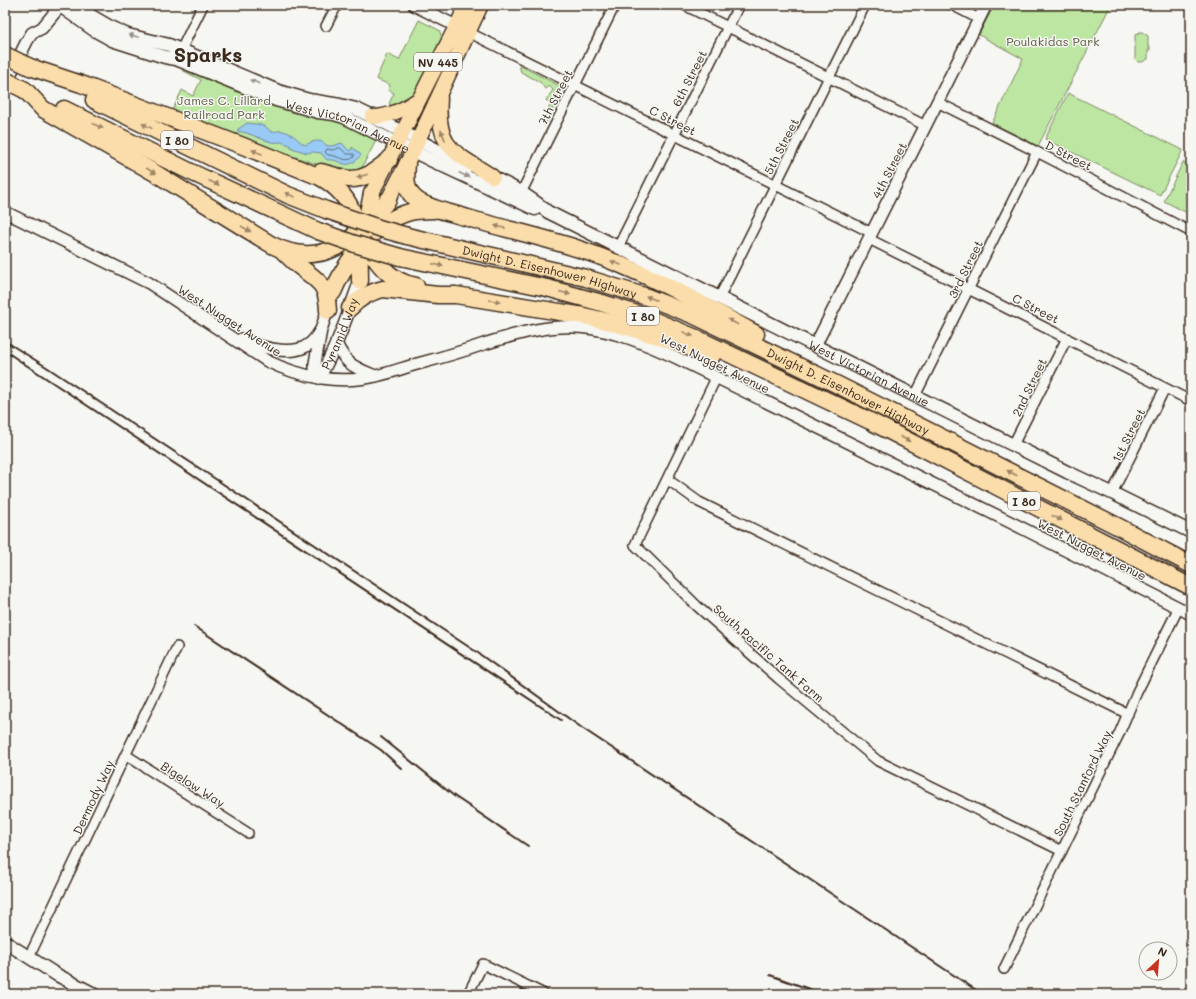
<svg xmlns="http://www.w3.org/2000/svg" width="1196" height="999" font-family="Mali,sans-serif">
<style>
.green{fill:#bce6a2;stroke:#7c8860}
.water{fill:#98caf5;stroke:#738a9f}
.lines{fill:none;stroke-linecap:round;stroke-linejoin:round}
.shore{stroke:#606a74;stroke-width:1}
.minor-casing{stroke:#3b2a1e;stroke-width:12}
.tertiary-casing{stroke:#3b2a1e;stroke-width:14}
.secondary-casing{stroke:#3b2a1e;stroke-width:15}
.primary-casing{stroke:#3b2a1e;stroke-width:17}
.motorway-casing{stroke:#3b2a1e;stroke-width:19}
.minor{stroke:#f6f6f2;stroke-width:9}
.tertiary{stroke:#f6f6f2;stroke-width:11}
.secondary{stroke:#f6f6f2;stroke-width:12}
.primary{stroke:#fbddab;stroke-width:14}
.motorway{stroke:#fbddab;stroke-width:16}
.rail{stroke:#3b2a1e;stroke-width:2}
.motorway-bridge-casing{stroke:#3b2a1e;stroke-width:19;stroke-linecap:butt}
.motorway-bridge{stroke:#fbddab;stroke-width:16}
.oneway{fill:#989088}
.oneway2{fill:#9b8464}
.labels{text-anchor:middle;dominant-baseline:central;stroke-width:3;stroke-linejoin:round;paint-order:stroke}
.shield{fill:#f6f6f2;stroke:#73675e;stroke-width:1}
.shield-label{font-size:11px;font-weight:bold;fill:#3b2a1e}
.park-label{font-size:12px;fill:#5b593f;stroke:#f6f6f2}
.street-label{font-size:12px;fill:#3b2a1e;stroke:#f6f6f2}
.town-label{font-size:20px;font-weight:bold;fill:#3b2a1e;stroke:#f6f6f2}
</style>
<rect width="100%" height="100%" fill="#f6f6f2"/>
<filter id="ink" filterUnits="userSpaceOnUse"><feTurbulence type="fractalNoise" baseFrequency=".025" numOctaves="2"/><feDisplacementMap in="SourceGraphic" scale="8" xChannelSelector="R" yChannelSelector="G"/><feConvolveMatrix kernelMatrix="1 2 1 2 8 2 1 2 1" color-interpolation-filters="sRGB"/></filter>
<g filter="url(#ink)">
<path class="green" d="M 994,5 L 1111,5 L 1038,146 L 992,123 L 1023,59 L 979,35 Z
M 419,20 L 439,30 L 440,32 L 442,39 L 414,94 L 398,108 L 389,104 L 394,93 L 388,90 L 390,85 L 376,79 L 387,54 L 399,60 Z
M 1140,32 L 1142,32 L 1148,36 L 1148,47 L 1150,47 L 1150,50 L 1148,50 L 1148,59 L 1142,62 L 1138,62 L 1135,59 L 1135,35 Z
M 519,65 L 562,87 L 562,89 L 546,123 L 542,121 L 551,104 L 546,100 L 553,90 L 549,86 L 545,89 L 540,82 L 521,72 Z
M 184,67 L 338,121 L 377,139 L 360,171 L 342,173 L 216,130 L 204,126 L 173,109 L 182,90 L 193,96 L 201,80 L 182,70 Z
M 1068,93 L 1183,150 L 1160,195 L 1045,139 Z
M 1183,162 L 1191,166 L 1191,215 L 1164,201 Z"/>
<path class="water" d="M 247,123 C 255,124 266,124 271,132 C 275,132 278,130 283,131 C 293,133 297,140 305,145 C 311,142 317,139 324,143 C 329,146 323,145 329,146 C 334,146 338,144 342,143 L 349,151 L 352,149 L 352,147 L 361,155 C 345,174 343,158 327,160 L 321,153 L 313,152 L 307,153 L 292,148 L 290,145 C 286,144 284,143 281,142 C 278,142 275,143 271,142 C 260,139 250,133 238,131 L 237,130 Z"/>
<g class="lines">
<path class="shore" d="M 340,148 L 347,154 L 354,154 L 354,157 C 346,164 338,155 328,155 L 325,152 L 327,149 L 332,150 Z"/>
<g class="minor-casing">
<path id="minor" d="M 684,5 L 926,126
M 952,5 L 979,19
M 326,26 L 337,5
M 468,32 L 872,233
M 179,54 L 203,5
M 937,102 L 1037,152 L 1189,231
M 519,197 L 615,5
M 869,239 L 1191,401
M 618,247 L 739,5
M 719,298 L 865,5
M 716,378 L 635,545 L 697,606 L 779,679 L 878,761 L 1062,851
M 915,396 L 1037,152
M 1013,445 L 1067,338
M 667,479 L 699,502 L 1128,714
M 1112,493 L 1165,388
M 126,755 L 248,833
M 29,957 L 177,647
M 1004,969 L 1119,734 L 1137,692 L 1179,607
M 468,994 L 483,964 L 544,994"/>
</g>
<g class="tertiary-casing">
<g id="tertiary">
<path d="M 414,5 L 464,30"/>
<path d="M 5,85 L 27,41 L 32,33 L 42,28 L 61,5"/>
<path d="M 5,212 L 149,283 L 267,361 C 300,377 339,385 376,376 C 390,373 403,368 417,364 C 440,358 464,351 487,343 C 511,336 536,328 561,327 C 602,325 640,341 677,358 L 1010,522 L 1191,614"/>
<path d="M 241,339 C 259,347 291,357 308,345 C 314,341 317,336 320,331"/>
<path d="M 336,343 C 346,365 354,367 375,376"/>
<path d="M 815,346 L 986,5"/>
<path d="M 319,378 L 315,369 L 315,363 L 321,330 L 329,305"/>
<path id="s1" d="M 319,378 C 338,345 350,309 362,274"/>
</g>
</g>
<g class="secondary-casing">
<g id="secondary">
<path id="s2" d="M 59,5 L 94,30 L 112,40 L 165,57 L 176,59 L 276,100 L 318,112 L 334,114 L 344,117 L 435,162 L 535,209"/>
<path d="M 77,5 L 93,17 L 112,28 L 128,35 L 169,45 L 278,91 L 309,100 L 340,105 L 356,109 L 385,123 L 468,166"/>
<path id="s3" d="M 484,174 C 507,183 529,196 548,212 L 1067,472 L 1112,493 L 1191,532"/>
<path d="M 5,942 L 57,975 L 94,994"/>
</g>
</g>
<g class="primary-casing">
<path id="primary" d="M 440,98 C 436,150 455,152 493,177
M 372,117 C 390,117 404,109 419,99
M 372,193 L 467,5
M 388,200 L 413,151 L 481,5"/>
</g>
<g class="motorway-casing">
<g id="motorway">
<path d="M 30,67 L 81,84 L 243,146 L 320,177 C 363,200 359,239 360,281"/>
<path d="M 25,90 L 43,109 L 155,173 L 272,245 C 323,271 358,238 388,200"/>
<path d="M 94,100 L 255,179 L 288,195 L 326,210"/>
<path d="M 64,109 L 191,172 L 318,231"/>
<path d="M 407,164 C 406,177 404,191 417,200 C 430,209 452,213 468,218 C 505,229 542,237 579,249 C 642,270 699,302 756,334"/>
<path d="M 321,172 C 330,174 340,178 349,179 C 366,180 377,169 389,160"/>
<path d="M 372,193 C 370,205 366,218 366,230 C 367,257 390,282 416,286"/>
<path id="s4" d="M 407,236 L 586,278 L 647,297 L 695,316 L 838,385 L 1119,527 L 1191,565"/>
<path d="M 283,251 C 288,256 294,262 299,266 C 319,282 327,283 328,311"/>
<path d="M 400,257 L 547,288 L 602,303 L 643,316 L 696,338 L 870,421 L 1191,587"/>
<path d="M 333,292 C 346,260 375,221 410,212 C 418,210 426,210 434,210"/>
<path d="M 350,308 C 359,298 369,292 383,289 L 438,295 L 456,295 L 584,316 L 610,322 L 658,336 L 712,356"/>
</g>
</g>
<use href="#minor" class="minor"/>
<use href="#tertiary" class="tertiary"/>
<use href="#secondary" class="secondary"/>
<use href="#primary" class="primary"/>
<use href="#motorway" class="motorway"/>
<path class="rail" d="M 5,341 L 48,368 L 478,653 L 582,728 L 982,994
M 5,351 L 561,720
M 194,626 L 381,750 L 402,769
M 381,737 L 454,796 L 528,846
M 770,975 L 823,994"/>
<g class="motorway-bridge-casing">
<path id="motorway-bridge" d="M 5,55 L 30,67
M 5,80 L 25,90
M 326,210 L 382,229 L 407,236
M 318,231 L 355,244 L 400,257"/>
</g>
<use href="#motorway-bridge" class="motorway-bridge"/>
</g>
<defs><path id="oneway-solid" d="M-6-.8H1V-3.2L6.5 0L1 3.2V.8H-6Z"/></defs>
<g class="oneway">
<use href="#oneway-solid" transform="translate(134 36) rotate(-165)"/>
<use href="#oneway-solid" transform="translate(255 82) rotate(-157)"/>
<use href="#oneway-solid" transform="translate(464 175) rotate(25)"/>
</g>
<g class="oneway2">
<use href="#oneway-solid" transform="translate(98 126) rotate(26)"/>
<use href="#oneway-solid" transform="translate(147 126) rotate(-154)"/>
<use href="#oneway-solid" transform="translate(443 135) rotate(-113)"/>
<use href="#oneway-solid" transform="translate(257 152) rotate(-158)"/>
<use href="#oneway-solid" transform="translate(151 171) rotate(31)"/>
<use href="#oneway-solid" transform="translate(362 176) rotate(162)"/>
<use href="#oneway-solid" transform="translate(214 183) rotate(25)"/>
<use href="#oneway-solid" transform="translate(290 195) rotate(-157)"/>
<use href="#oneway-solid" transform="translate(500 227) rotate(-165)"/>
<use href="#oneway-solid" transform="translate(246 229) rotate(31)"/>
<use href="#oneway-solid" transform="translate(616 263) rotate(-158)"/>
<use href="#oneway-solid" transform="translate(438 265) rotate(12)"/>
<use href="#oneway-solid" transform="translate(565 293) rotate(15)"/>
<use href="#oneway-solid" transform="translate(651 298) rotate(-159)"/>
<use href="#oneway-solid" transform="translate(495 301) rotate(9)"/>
<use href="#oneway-solid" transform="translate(733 322) rotate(-151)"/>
<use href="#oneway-solid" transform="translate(688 334) rotate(22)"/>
<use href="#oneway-solid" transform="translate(905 439) rotate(27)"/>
<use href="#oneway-solid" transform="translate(1012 473) rotate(-153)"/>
<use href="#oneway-solid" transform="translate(1057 518) rotate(27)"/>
</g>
</g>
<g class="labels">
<g class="shield">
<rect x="414" y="53" width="48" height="18" rx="3"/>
<rect x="161" y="131" width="32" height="18" rx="3"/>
<rect x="627" y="307" width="32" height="18" rx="3"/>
<rect x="1008" y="492" width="32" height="18" rx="3"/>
</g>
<g class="shield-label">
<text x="438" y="62">NV 445</text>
<text x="177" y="140">I 80</text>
<text x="643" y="316">I 80</text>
<text x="1024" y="501">I 80</text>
</g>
<g class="park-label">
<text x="1053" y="41">Poulakidas Park</text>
<text x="224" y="100">James C. Lillard<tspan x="224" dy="14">Railroad Park</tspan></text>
</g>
<g class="street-label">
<text transform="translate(689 78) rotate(-63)">6th Street</text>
<text transform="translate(555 97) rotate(-63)">7th Street</text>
<text transform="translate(673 120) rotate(27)">C Street</text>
<text stroke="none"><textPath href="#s2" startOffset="315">West Victorian Avenue</textPath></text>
<text transform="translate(781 146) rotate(-63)">5th Street</text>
<text transform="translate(1069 155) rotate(27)">D Street</text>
<text transform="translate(889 170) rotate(-63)">4th Street</text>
<text transform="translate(965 269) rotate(-64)">3rd Street</text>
<text stroke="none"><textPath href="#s4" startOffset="147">Dwight D. Eisenhower Highway</textPath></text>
<text transform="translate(1036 308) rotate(27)">C Street</text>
<text transform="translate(230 320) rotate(33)">West Nugget Avenue</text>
<text stroke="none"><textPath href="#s1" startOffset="49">Pyramid Way</textPath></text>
<text transform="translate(715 363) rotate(26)">West Nugget Avenue</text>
<text stroke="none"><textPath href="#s3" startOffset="434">West Victorian Avenue</textPath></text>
<text transform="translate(1029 387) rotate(-64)">2nd Street</text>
<text stroke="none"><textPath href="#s4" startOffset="470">Dwight D. Eisenhower Highway</textPath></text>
<text transform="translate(1128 435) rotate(-63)">1st Street</text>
<text transform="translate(1092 549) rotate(27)">West Nugget Avenue</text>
<text transform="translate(769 653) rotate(41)">South Pacific Tank Farm</text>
<text transform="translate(1082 783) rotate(-64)">South Stanford Way</text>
<text transform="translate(193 784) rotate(33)">Bigelow Way</text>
<text transform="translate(93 797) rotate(-65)">Dermody Way</text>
</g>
<g class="town-label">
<text x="208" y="54">Sparks</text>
</g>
</g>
<rect width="1196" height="999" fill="none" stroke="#f6f6f2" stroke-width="20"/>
<rect x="10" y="10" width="1176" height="979" fill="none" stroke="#3b2a1e" stroke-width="1.5" filter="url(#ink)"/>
<g transform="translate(1158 961) rotate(26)"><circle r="19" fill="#f6f6f2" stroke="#aba49d"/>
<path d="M0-3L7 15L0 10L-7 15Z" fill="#c8321e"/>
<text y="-6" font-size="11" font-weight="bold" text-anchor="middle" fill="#3b2a1e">N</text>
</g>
</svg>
